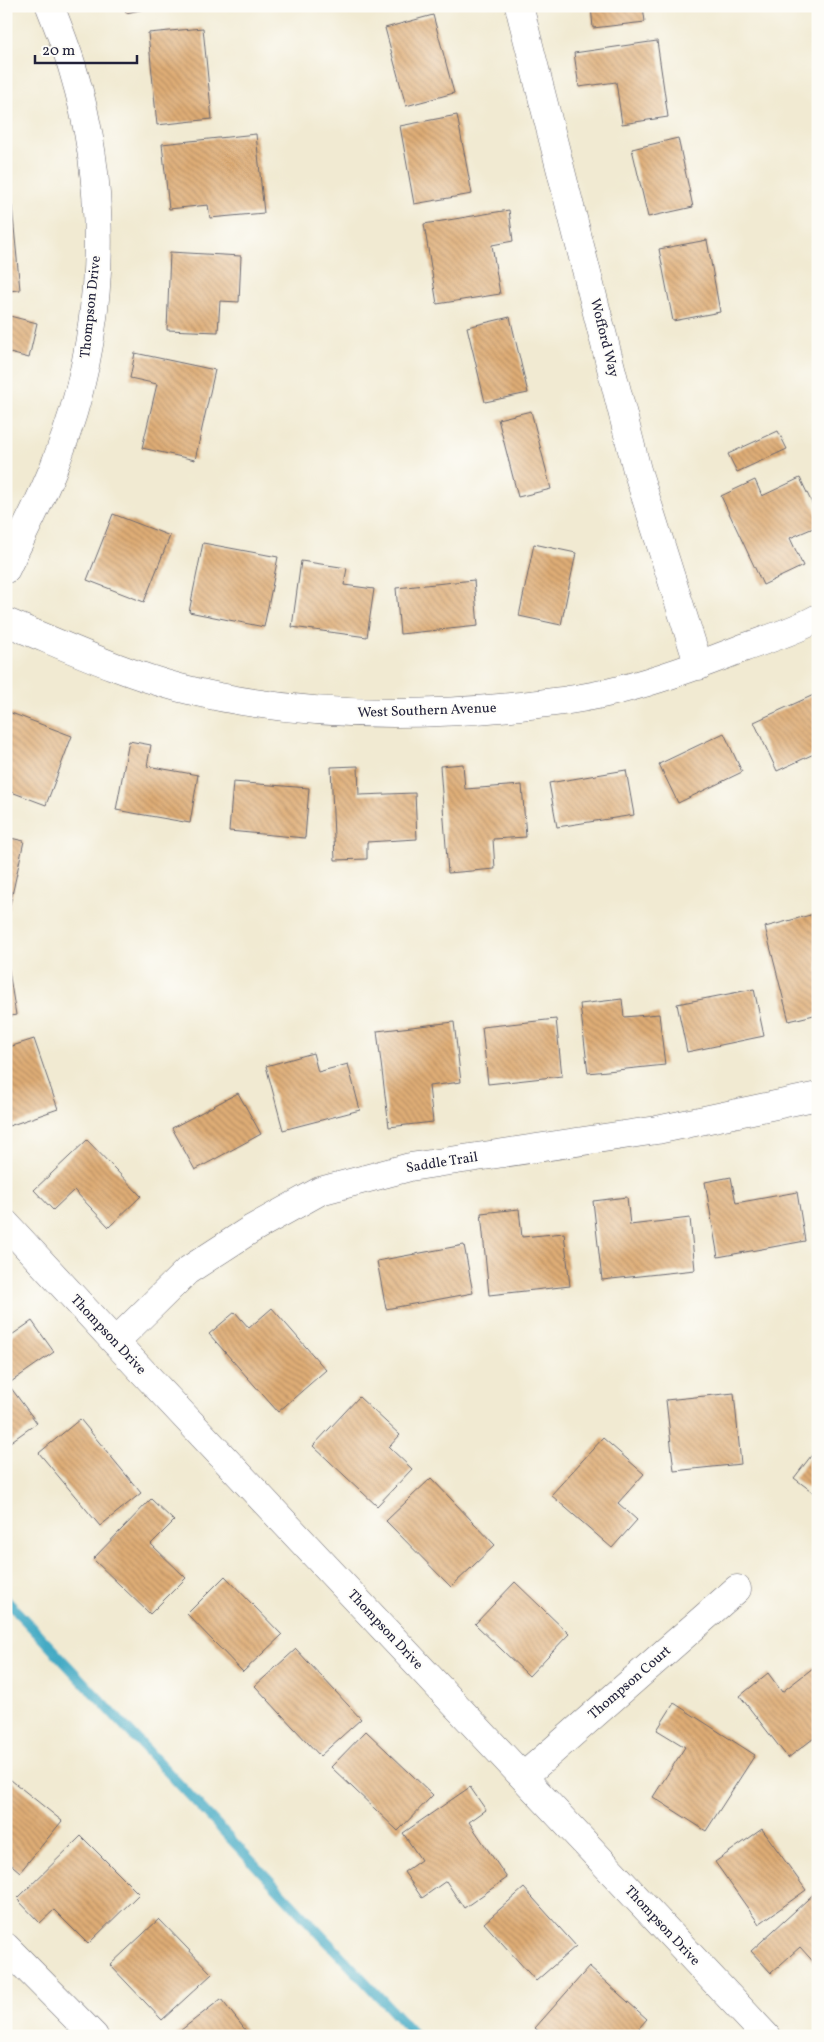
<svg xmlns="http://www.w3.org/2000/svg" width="824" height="2042" font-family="Vollkorn,serif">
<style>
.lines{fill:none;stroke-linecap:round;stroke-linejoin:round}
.stream{stroke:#44aac4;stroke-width:10}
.building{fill:url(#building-back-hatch)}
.minor-casing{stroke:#6a6870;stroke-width:29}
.minor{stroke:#fff;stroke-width:28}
.labels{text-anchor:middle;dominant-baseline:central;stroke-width:4;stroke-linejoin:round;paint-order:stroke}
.street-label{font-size:14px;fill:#22223b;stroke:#fdfcf7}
</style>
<defs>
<pattern id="building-back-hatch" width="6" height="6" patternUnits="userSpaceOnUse" patternTransform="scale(1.25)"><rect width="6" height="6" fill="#dfad76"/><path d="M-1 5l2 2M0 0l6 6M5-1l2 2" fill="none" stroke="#b48c62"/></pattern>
</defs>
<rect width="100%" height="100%" fill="#fdfcf7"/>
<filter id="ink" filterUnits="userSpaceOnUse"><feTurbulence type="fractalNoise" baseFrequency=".02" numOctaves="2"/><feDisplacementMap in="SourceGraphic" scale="10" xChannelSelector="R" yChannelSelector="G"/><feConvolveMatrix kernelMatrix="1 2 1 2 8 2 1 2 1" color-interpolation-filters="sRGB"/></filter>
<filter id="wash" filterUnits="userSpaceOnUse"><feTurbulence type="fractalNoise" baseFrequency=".0096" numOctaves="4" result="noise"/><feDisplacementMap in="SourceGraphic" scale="20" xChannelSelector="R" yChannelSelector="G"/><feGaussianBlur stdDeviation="1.12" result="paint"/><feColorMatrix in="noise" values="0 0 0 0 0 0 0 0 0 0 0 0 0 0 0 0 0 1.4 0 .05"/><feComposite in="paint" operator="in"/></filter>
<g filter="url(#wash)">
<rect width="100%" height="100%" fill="#f1ead2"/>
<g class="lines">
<path class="stream" d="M 6,1600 L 416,2036"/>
</g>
<g id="blocks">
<path class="building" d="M 125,6 L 154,6 L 154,7 L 126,13 Z
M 591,6 L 643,6 L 645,22 L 593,28 Z
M 433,15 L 454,93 L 406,106 L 385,28 Z
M 203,28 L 212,119 L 157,125 L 148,33 Z
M 657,41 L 668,117 L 622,124 L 616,82 L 579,87 L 574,53 Z
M 457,115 L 472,194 L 414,204 L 400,126 Z
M 256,134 L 264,213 L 210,218 L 208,205 L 169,209 L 162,144 Z
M 678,138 L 693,207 L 648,217 L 632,149 Z
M 12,206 L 20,290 L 6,291 L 6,207 Z
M 509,210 L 513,241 L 492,245 L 500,294 L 437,304 L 424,224 Z
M 707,240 L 720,312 L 673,321 L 659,249 Z
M 170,252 L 241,256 L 239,302 L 220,301 L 218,332 L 167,330 Z
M 6,315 L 37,323 L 29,358 L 6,352 Z
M 510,317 L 528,393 L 485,402 L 467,327 Z
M 135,353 L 215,370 L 195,460 L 142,448 L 157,384 L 130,378 Z
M 531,411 L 551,489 L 518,497 L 498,419 Z
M 778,431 L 787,449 L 737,472 L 728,454 Z
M 800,478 L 818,516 L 818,526 L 790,538 L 803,566 L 763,585 L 721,496 L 755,480 L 762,496 Z
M 113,514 L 170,536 L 144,602 L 87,580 Z
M 203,543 L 278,557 L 264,627 L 189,612 Z
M 534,544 L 576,553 L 561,625 L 519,616 Z
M 301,561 L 347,568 L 344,585 L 374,589 L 367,637 L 292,627 Z
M 474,580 L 478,626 L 400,634 L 396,588 Z
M 818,693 L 818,752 L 777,771 L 754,722 Z
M 6,711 L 72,736 L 46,805 L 6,790 Z
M 724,733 L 742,772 L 678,803 L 659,764 Z
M 129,741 L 151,745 L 147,766 L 198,775 L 190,823 L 116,810 Z
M 463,764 L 465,789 L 522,785 L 526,837 L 493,839 L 495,869 L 448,873 L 440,766 Z
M 358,766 L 359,795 L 415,793 L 417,839 L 367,842 L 367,859 L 335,860 L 331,767 Z
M 626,770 L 634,815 L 557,827 L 549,783 Z
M 233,782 L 309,788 L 305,838 L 229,831 Z
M 6,837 L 24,841 L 7,918 L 6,918 Z
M 818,913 L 818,1014 L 789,1021 L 765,927 Z
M 6,952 L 16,1015 L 6,1017 Z
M 754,989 L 764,1036 L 687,1052 L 677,1004 Z
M 622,999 L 624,1017 L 659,1014 L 665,1065 L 588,1073 L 580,1004 Z
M 556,1019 L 562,1076 L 488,1084 L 482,1027 Z
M 454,1022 L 461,1082 L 429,1086 L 433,1122 L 389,1127 L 377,1031 Z
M 34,1039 L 58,1109 L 9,1126 L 6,1117 L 6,1048 Z
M 313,1053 L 318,1072 L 348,1064 L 360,1110 L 283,1130 L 266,1066 Z
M 238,1093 L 261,1134 L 195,1170 L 172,1128 Z
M 87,1140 L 141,1196 L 109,1227 L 74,1190 L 53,1210 L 34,1190 Z
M 731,1177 L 736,1203 L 797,1192 L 805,1241 L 718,1257 L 705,1182 Z
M 627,1197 L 630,1225 L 690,1218 L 695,1270 L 602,1280 L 593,1201 Z
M 519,1209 L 522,1237 L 564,1233 L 570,1286 L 489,1295 L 481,1213 Z
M 464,1245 L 473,1293 L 386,1309 L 377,1261 Z
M 272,1308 L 326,1370 L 278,1412 L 209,1334 L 235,1312 L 249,1328 Z
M 32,1321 L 54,1352 L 8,1384 L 37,1423 L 6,1445 L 6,1339 Z
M 734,1393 L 741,1464 L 674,1471 L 666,1400 Z
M 359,1397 L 400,1435 L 389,1447 L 412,1469 L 377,1506 L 313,1446 Z
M 80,1419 L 141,1493 L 100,1526 L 39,1453 Z
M 603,1438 L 644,1474 L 618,1503 L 637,1520 L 612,1548 L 551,1495 Z
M 818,1447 L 818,1496 L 794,1478 Z
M 431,1478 L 495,1545 L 451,1587 L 386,1521 Z
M 151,1499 L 174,1521 L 151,1544 L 186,1578 L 150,1614 L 93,1559 Z
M 225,1576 L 282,1635 L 243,1672 L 187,1614 Z
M 515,1582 L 569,1634 L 529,1676 L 475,1624 Z
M 296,1649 L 361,1719 L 320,1756 L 255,1686 Z
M 818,1664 L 818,1735 L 788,1758 L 740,1696 L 768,1673 L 782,1692 Z
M 674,1703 L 755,1755 L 706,1831 L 653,1797 L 685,1747 L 657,1730 Z
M 366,1731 L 433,1795 L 398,1831 L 331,1767 Z
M 6,1776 L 62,1821 L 20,1872 L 6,1860 Z
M 470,1787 L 486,1810 L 469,1822 L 507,1878 L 464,1908 L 446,1881 L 422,1898 L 404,1872 L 421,1860 L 403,1833 Z
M 762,1829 L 806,1890 L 759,1924 L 715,1862 Z
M 81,1836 L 139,1894 L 88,1944 L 54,1910 L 40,1923 L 17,1899 Z
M 524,1888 L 576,1946 L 536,1981 L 484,1923 Z
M 818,1890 L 818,1967 L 800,1947 L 771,1973 L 751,1951 Z
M 159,1919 L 212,1974 L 162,2020 L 110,1965 Z
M 589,1967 L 647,2019 L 632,2036 L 544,2036 L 535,2028 Z
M 221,1999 L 250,2036 L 178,2036 L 176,2034 Z"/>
</g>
</g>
<g filter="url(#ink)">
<use href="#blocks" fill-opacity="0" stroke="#6a6870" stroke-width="1"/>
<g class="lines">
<g class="minor-casing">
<path id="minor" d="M 519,6 L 637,470 L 699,666
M 6,569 C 23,533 43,497 57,459 C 105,338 111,196 73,70 C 67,49 58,27 50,6
M 6,622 C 63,645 120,672 180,688 C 289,716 400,718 511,707 C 547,703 585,699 619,690 C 662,679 703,664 743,648 C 768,639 795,631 818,618
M 6,1224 L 115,1342 L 766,2036
M 115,1342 L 187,1271 L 250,1230 L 320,1191 L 410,1167 L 657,1130 L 818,1096
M 523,1777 L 737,1589
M 6,1947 L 94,2036"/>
</g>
<use href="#minor" class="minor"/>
</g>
</g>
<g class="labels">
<g class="street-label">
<text transform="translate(91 307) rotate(-84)">Thompson Drive</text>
<text transform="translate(604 338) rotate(76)">Wofford Way</text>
<text transform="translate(427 711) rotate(-2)">West Southern Avenue</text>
<text transform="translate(442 1163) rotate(-9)">Saddle Trail</text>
<text transform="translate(108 1335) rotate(47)">Thompson Drive</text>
<text transform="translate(385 1630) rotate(47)">Thompson Drive</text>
<text transform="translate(630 1683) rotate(-41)">Thompson Court</text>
<text transform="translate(662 1926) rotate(47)">Thompson Drive</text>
</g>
</g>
<rect width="824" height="2042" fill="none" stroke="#fdfcf7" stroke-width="25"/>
<path d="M35 55v8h102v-8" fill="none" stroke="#22223b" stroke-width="2.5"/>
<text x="42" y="55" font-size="15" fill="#22223b" stroke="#fdfcf7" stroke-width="4" paint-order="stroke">20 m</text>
</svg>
